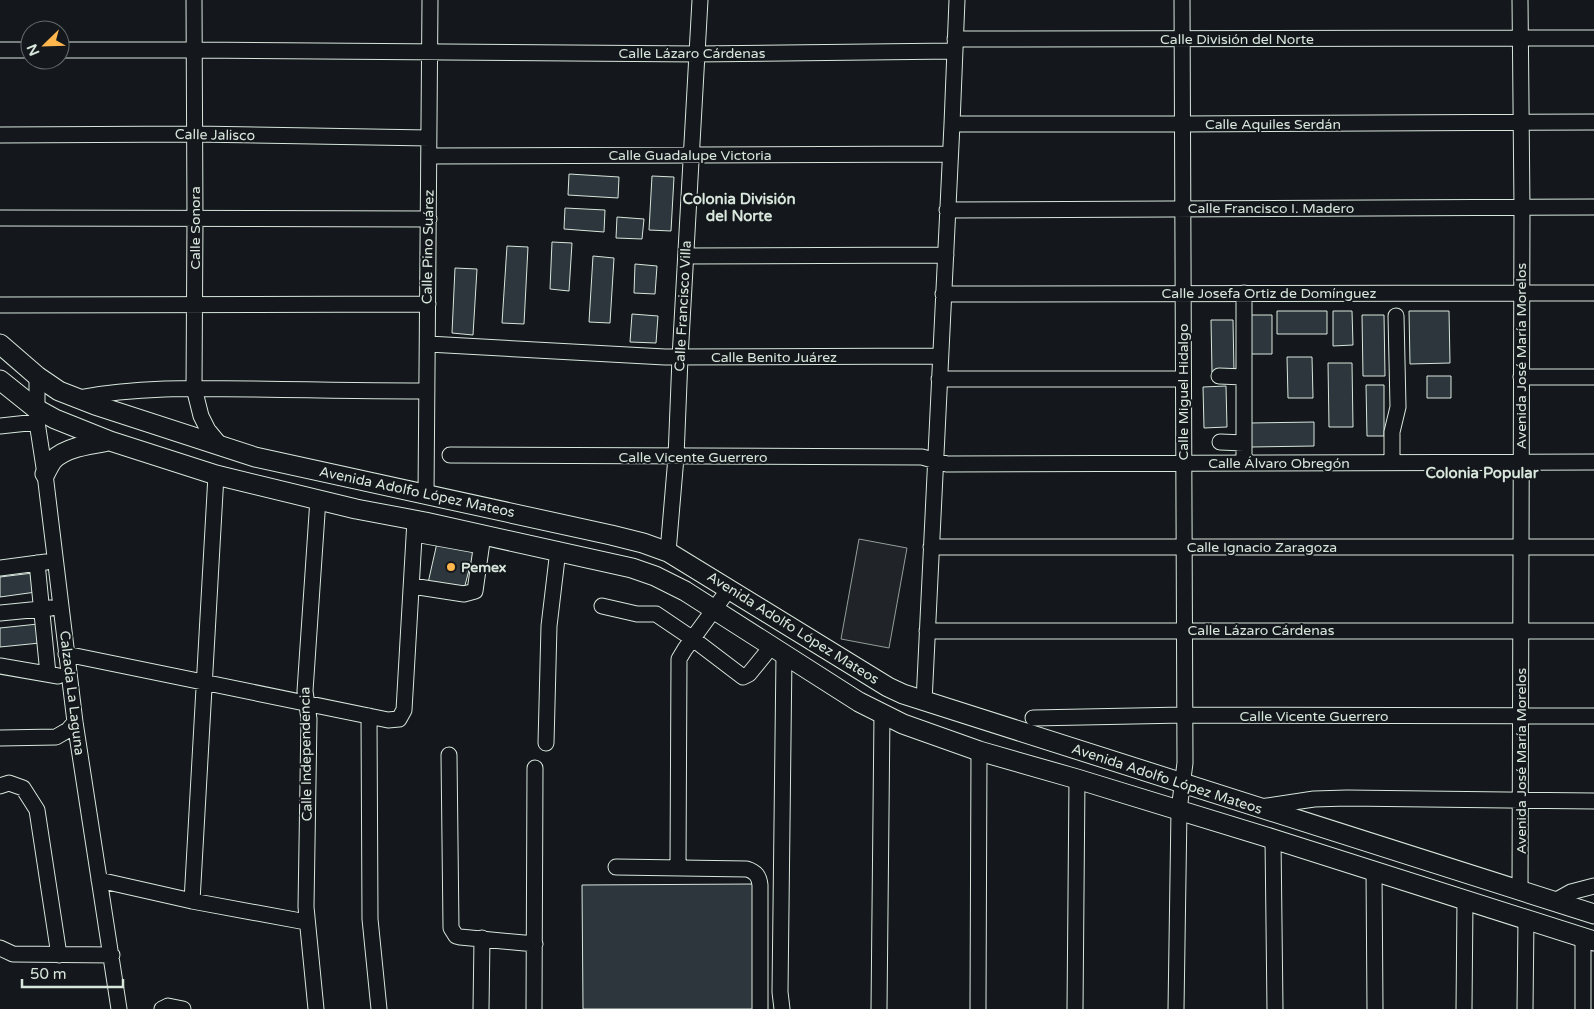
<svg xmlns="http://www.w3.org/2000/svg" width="1594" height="1009" font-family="'Varela Round',sans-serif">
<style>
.green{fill:#202428;stroke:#939e99}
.building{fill:#2c363c;stroke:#d8e6dc}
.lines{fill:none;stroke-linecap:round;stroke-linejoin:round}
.minor-casing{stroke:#d8e6dc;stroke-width:17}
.major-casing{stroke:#d8e6dc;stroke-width:21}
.minor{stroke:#14181c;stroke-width:15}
.major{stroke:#14181c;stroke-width:19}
.poi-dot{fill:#ffb74d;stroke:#14181c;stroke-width:2}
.labels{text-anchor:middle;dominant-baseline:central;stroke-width:4;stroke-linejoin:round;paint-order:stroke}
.street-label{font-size:14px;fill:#d8e6dc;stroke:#14181c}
.poi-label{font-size:14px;font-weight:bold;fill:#d8e6dc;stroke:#14181c;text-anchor:start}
.neighbourhood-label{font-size:15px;font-weight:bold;fill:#d8e6dc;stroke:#14181c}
</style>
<rect width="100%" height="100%" fill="#14181c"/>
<path class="green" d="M 859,539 L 907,548 L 889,648 L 841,639 Z"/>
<path class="building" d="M 569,174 L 619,177 L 618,198 L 568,195 Z
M 652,176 L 674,177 L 671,231 L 649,230 Z
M 565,208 L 605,210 L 604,232 L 564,229 Z
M 617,217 L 644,219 L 642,239 L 616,238 Z
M 552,242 L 572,243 L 569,291 L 550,289 Z
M 507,246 L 528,247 L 524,324 L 502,323 Z
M 593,256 L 614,258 L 610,323 L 589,322 Z
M 635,264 L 657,266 L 655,294 L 634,293 Z
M 455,268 L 477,269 L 473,335 L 452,333 Z
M 1277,311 L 1327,311 L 1327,334 L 1277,334 Z
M 1333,311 L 1352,311 L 1353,345 L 1333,346 Z
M 1409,311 L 1449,311 L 1450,363 L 1410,364 Z
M 632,314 L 658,316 L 656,343 L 630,342 Z
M 1251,315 L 1272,315 L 1272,354 L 1251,354 Z
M 1362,315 L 1384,315 L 1385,376 L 1363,376 Z
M 1211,320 L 1233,320 L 1234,372 L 1212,372 Z
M 1287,357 L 1312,357 L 1313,398 L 1288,398 Z
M 1328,363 L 1352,363 L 1353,427 L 1329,427 Z
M 1427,376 L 1451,376 L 1451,398 L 1427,398 Z
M 1366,385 L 1384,385 L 1384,436 L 1367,436 Z
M 1226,386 L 1227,427 L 1204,428 L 1203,387 Z
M 1314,422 L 1314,446 L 1251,447 L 1250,423 Z
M 437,543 L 474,551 L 464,589 L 428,583 Z
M 33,573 L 36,592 L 0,597 L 0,577 Z
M 38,624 L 40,643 L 0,647 L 0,628 Z
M 753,884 L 754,1009 L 583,1009 L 582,885 Z"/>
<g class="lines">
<g class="minor-casing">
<path id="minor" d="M 194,0 L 195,219 L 194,388 L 201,416 L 208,430 L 222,447
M 1520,0 L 1522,208 L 1520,892
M 955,39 L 1594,38
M 0,50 L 30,50
M 60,50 L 194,50 L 697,54 L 954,51
M 952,124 L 1183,124 L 1594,122
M 0,135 L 195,134 L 429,138
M 429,156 L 950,154
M 947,210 L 1594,207
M 0,218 L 429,219
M 686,256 L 946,255
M 943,294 L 1594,293
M 0,305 L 428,304
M 428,344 L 665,357 L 940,356
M 37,376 L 37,422 L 45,474 L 75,722 L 119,1009
M 1219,376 L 1244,377
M 1521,377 L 1594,377
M 939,379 L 1183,379
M 78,398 C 135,387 194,388 252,389 C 310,390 368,391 427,391
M 0,426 L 37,422
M 1220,442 L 1244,443
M 450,455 L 922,457 L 947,464 L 1594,462
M 1244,463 L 1244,293
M 1392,463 L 1392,432 L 1398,407 L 1396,316
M 426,495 L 430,0
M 415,534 L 481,546
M 931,547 L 1594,547
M 668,552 L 676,457 L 680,358 L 700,0
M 37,563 L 48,674
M 0,568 L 46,562
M 412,586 L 464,594 L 475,591 L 483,535
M 602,606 L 637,614 L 656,614 L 693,639 L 743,677 L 749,674 L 771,647
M 0,613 L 51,608
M 927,631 L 1594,631
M 66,654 L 388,720 L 399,719 L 404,710 L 415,520
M 0,666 L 58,676
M 924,702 L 952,124 L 957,0
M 369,716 L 370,919 L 379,1009
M 1033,718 L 1184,715 L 1594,716
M 0,738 L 56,737 L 68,730 L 75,722
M 546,743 L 549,626 L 558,550
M 449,755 L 451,928 L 456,936 L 460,937 L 535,944
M 0,786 L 9,783 L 23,788 L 37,810 L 59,955
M 1260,807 L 1314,799 L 1347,798 L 1594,801
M 1273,839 L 1275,1009
M 616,867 L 747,869 C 756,872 759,876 760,885 L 760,1009
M 678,867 L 679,659 L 685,649 L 729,589
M 1374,871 L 1375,1009
M 99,880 L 192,901 L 306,922
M 192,901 L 216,475
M 1553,902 L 1571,892 L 1594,886
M 0,948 L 13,954 L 112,955
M 162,1009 L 168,1006 L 183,1009
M 316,1009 L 306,907 L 309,719 L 305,691 L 318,499
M 481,1009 L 482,938
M 534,1009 L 535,768
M 782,1009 L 780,992 L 784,655
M 879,1009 L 882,714
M 978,1009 L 979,751
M 1075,1009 L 1077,779
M 1176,1009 L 1179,810 L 1185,763 L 1182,0
M 1464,1009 L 1465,900
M 1525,1009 L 1526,919
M 1583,1009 L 1583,937"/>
</g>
<g class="major-casing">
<path id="major" d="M 0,344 L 37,376 L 59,391 L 95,405 L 255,457 L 611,535 L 643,543 L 668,552 L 888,687 L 903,694 L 1594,914
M 0,380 L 35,408 L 55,419 L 110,441 L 216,475 L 356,509 L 425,522 L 632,568 L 655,576 L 685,591 L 859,702 L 903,724 L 979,751 L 1077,779 L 1273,839 L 1594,941
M 45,474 C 47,470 50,464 53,460 C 66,447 91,444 109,441"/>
</g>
<use href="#minor" class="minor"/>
<use href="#major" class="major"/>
</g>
<circle class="poi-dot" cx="451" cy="567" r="5"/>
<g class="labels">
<g class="street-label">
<text x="1237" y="39">Calle División del Norte</text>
<text x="692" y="53">Calle Lázaro Cárdenas</text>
<text x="1273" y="124">Calle Aquiles Serdán</text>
<text transform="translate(215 135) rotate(1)">Calle Jalisco</text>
<text x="690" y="155">Calle Guadalupe Victoria</text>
<text x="1271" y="208">Calle Francisco I. Madero</text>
<text transform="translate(195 228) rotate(-90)">Calle Sonora</text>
<text transform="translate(428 247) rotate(-89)">Calle Pino Suárez</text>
<text x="1269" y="293">Calle Josefa Ortiz de Domínguez</text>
<text transform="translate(683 306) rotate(-87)">Calle Francisco Villa</text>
<text transform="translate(1521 356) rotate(-90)">Avenida José María Morelos</text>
<text x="774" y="357">Calle Benito Juárez</text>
<text transform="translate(1183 392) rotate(-90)">Calle Miguel Hidalgo</text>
<text x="693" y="457">Calle Vicente Guerrero</text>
<text x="1279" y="463">Calle Álvaro Obregón</text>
<text transform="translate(417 492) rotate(12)">Avenida Adolfo López Mateos</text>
<text x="1262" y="547">Calle Ignacio Zaragoza</text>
<text transform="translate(793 628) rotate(32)">Avenida Adolfo López Mateos</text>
<text x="1261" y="630">Calle Lázaro Cárdenas</text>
<text transform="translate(72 693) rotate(83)">Calzada La Laguna</text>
<text x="1314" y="716">Calle Vicente Guerrero</text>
<text transform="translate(306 754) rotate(-91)">Calle Independencia</text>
<text transform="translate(1521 761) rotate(-90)">Avenida José María Morelos</text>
<text transform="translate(1167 779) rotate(18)">Avenida Adolfo López Mateos</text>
</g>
<g class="poi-label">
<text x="461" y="567">Pemex</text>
</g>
<g class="neighbourhood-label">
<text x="739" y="199">Colonia División<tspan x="739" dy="17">del Norte</tspan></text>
<text x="1482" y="473">Colonia Popular</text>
</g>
</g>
<g transform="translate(45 45) rotate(247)"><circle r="24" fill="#14181c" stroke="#626a69"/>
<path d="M0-4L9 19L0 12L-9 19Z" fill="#ffb74d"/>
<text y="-8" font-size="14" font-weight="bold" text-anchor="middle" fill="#d8e6dc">N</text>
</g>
<path d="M22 979v8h101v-8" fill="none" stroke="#d8e6dc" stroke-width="2.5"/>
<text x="30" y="979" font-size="15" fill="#d8e6dc" stroke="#14181c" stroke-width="4" paint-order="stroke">50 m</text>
</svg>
